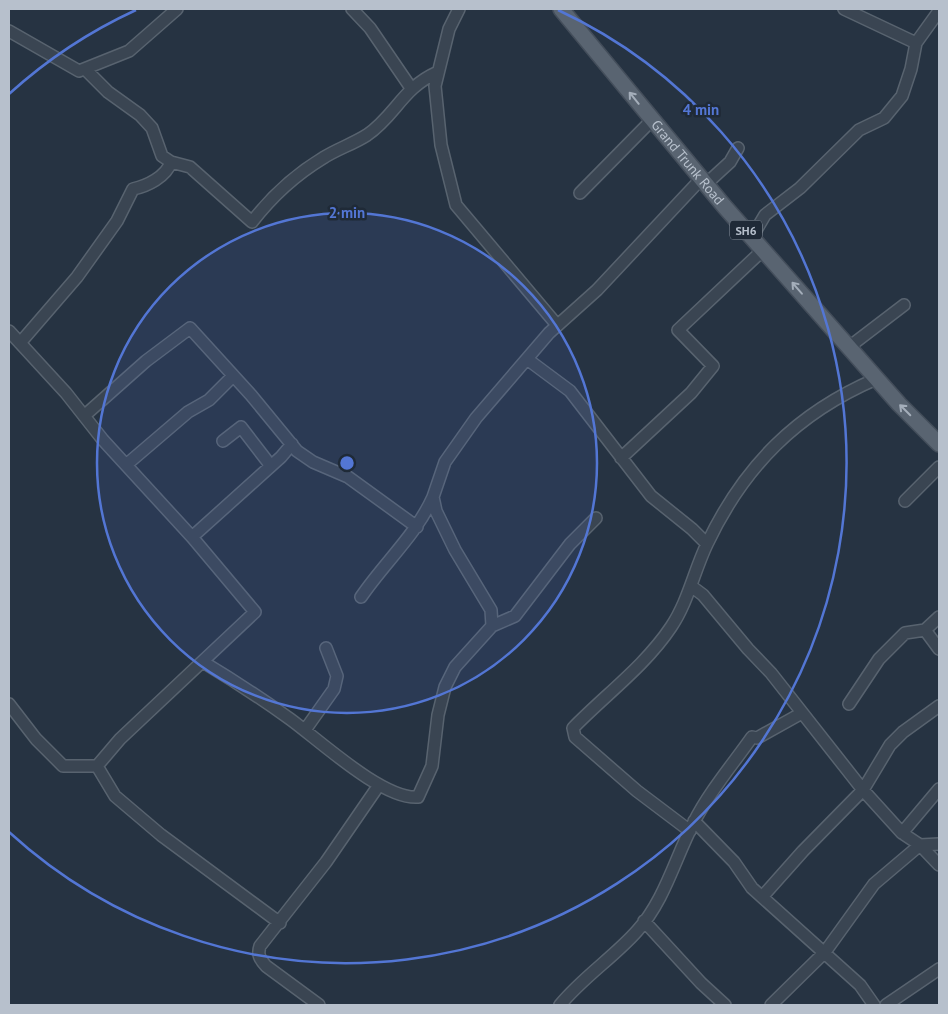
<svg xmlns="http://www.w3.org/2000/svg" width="948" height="1014" font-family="'PT Sans',sans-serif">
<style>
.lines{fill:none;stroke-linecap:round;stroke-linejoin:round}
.minor-casing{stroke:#58636f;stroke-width:14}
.major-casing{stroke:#444e5b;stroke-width:18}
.minor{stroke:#3a4552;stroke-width:11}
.major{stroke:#596471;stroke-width:15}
.oneway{stroke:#a4aeba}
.ring{fill:none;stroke:#5376d4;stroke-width:2.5}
.labels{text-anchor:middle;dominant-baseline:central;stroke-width:5;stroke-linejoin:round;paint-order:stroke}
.shield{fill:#1f2a37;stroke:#89939f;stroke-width:1}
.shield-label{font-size:12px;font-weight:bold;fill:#b7c0cc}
.street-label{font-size:14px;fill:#b7c0cc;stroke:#1f2a37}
.centre{fill:#5376d4;stroke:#1f2a37;stroke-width:2.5}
.ring-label{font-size:15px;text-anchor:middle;font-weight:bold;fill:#5376d4;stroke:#1f2a37;stroke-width:5;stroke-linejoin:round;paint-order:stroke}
</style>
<rect width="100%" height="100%" fill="#263342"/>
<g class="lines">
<g class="minor-casing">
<path id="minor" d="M 352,9 L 370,28 L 411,88
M 459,9 L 449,29 L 435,86 L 441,145 L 456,205 L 557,325
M 844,9 L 916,43 L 939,11
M 9,31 L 79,71 L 129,51 L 177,9
M 85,69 L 108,92 L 140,115 L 152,128 L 162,156 L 171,162
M 706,184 L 730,162 L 738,148
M 580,193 L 652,120
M 752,237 L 765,215 L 800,188 L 859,130 L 884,118 L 902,96 L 911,69 L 916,43
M 9,331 L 66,393 L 103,440 L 192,537 L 255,612 L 120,739 L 97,766 L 63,766 L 36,739 L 9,704
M 20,343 L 77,277 L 117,221 L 133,189 C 147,186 166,177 171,162 L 190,167 L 252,222 C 272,196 295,175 323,158 C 337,149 353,144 367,135 C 396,115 402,88 438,72
M 849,347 L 904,305
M 527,359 L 570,391 L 651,496 L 692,529 L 707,544
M 84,416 L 146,361 L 190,328 L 251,395 L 297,451 L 313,462 L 348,477 L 417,527
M 223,441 L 241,427 L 271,466
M 621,458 L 691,393 L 713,366 L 678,330 L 763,250
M 126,465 L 188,412 L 209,400 L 233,376
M 905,501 L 939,467
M 192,537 L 281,457 L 292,444
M 691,586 L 703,595 L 748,649 L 771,673 L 863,790 L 902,833
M 361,597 C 384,563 416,535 433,497
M 939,617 L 925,630 L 939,649
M 492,626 L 515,616 L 570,544 L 596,518
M 203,662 C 233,680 262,699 290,719 C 319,740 383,800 418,797 L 432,766 L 438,715 L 445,687 L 455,667 L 492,626 L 491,610 L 455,550 L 436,511 L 433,497 L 445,462 L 476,418 L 549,333 L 597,290 L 701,179
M 849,704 L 879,659 L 905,633 L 925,630
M 305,730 L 334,689 L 337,676 L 326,648
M 97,766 L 115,796 L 161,835 L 280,923
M 939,789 L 902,833 L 920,845 L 939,844
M 694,821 L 734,862 L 752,888 L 860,985 L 874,1005
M 690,831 L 637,791 L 575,737 L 573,728 C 605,695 645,666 671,627 C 688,602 694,571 707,544 C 744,466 797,413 876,379
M 762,897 L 803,851 L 863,790 L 890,745 L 903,732 L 939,706
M 644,921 L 701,983 L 725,1005
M 319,1005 L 266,966 C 260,959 257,955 260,946 L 326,862 L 379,785
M 560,1005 C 583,977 614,957 637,931 C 665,900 675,858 694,822 C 709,792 733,764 752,737 L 757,738 L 802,713
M 771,1005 L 825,952 L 874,884 L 920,845 L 939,865
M 886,1005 L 939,969"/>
</g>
<g class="major-casing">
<g id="major">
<path id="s1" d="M 561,9 L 724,206 L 899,404 L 939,444"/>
</g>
</g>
<use href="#minor" class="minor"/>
<use href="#major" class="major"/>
</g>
<defs><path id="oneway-shaft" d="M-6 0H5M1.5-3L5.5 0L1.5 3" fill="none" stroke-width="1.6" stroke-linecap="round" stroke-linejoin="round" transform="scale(1.25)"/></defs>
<g class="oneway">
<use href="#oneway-shaft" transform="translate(634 98) rotate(-129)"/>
<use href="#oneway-shaft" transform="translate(797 288) rotate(-131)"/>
<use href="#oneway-shaft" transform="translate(905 410) rotate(-135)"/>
</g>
<circle cx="347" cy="463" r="250" fill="#5376d4" fill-opacity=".12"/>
<g class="ring">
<circle cx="347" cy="463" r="250"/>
<path d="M9 94A500 500 0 0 1 136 10M558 10A500 500 0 1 1 9 832"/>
</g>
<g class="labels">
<rect class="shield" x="730" y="220.5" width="32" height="19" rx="4"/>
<g class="shield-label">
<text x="746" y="230">SH6</text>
</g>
<g class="street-label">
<text stroke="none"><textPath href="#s1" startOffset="199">Grand Trunk Road</textPath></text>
</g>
</g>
<circle cx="347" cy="463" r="8" class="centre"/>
<g class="ring-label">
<text x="701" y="115">4 min</text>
<text x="347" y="218">2 min</text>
</g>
<rect width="948" height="1014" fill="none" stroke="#b7c0cc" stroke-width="20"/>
</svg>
